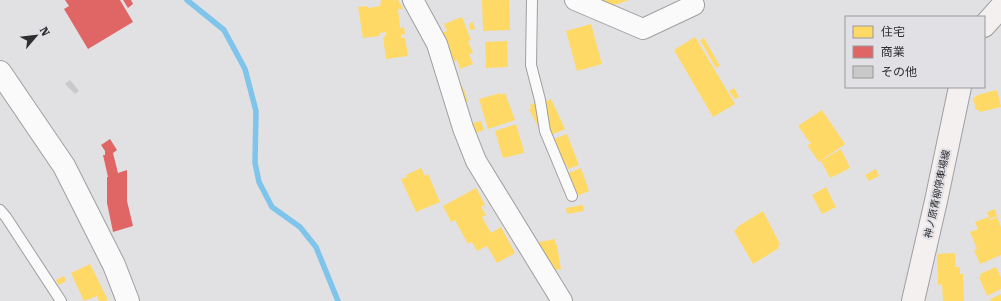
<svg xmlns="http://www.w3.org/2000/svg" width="1001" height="301" font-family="'Roboto Serif','Noto Sans JP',serif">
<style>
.homes{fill:#ffd966}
.shops{fill:#e06666}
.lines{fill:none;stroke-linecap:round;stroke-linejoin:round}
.stream{stroke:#7ec4eb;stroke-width:5.5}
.building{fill:#c9c9ca}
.service-casing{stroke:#9f9fa1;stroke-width:12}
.minor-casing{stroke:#9f9fa1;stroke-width:22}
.tertiary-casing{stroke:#9f9fa1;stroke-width:24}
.secondary-casing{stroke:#9f9fa1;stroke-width:24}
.service{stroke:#fafafb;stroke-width:10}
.minor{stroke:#fafafb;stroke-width:20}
.tertiary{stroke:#fafafb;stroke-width:22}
.secondary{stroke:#f4f0f0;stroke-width:22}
.labels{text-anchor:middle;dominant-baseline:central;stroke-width:4;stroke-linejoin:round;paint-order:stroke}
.street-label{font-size:10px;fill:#2e2e30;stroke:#e0e0e5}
</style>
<rect width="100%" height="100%" fill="#e1e1e4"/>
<path class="homes" d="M 381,0 L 398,0 L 403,9 L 398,9 L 400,28 L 404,27 L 405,34 L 401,35 L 401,38 L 405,38 L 408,56 L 386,59 L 383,37 L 386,36 L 386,32 L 380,33 L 380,36 L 363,38 L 358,7 L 367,6 L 368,8 L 380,6 Z
M 482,0 L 509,0 L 510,30 L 483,31 Z
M 600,0 L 629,0 L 602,9 Z
M 462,17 L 471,40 L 468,41 L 473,53 L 469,54 L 473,64 L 460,69 L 457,60 L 452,62 L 440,33 L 447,31 L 444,24 Z
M 473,22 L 475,29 L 470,30 L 469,24 Z
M 591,24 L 602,64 L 577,71 L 566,31 Z
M 695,37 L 735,104 L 713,117 L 674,50 Z
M 704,38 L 720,66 L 716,68 L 700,40 Z
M 507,41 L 508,67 L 486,68 L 485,42 Z
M 463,87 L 468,101 L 454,105 L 450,91 Z
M 734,88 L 739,97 L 735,99 L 729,91 Z
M 997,90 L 1001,107 L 980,112 L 979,110 L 976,110 L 973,98 L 977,96 L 977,95 Z
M 500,93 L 501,95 L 505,93 L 515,120 L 488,129 L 479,99 Z
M 545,99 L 547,101 L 551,99 L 565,129 L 544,138 L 529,109 L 531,108 L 530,105 Z
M 822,110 L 845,144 L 819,162 L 807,145 L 811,144 L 798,126 Z
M 481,121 L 484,130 L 472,134 L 469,124 Z
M 516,124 L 524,151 L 523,152 L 524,153 L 503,158 L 495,131 Z
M 567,134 L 579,165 L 568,169 L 567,165 L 560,167 L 546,142 Z
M 841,149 L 850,168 L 830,178 L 821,161 Z
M 421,168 L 425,176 L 428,174 L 440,202 L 416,212 L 401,179 L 407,177 L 406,175 Z
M 581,168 L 589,191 L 569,199 L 566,191 L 564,192 L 559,178 L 561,176 Z
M 876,169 L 879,176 L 869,181 L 865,175 Z
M 826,187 L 836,207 L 822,214 L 812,195 Z
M 476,188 L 485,205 L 481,207 L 486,215 L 482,217 L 491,233 L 501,227 L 515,253 L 497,263 L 487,246 L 477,251 L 472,242 L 468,244 L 455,220 L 451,222 L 443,206 Z
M 583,205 L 584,211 L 567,214 L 566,208 Z
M 995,209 L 997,216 L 989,219 L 990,220 L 997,217 L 1001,227 L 1001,255 L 980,264 L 974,250 L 977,249 L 970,232 L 978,229 L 975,222 L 989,217 L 987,212 Z
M 763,211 L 780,244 L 778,246 L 779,248 L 753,264 L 734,231 L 738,228 L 737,227 Z
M 555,239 L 556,245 L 557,245 L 561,269 L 539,273 L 534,243 Z
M 955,253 L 955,267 L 960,267 L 960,274 L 963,274 L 964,301 L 943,301 L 942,284 L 938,285 L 937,254 Z
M 90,264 L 107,298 L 107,301 L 99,301 L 97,296 L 84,301 L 71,273 Z
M 996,267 L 1001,277 L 1001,289 L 987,296 L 979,277 L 981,276 L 980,274 Z
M 64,276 L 66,281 L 59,285 L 56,280 Z
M 1001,294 L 1001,301 L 991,301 L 990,299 Z"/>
<path class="shops" d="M 65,0 L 120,0 L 133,22 L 88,49 L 64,9 L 69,6 Z
M 123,0 L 131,0 L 133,4 L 128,8 Z
M 110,139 L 117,150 L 113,153 L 118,173 L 127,170 L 127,201 L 133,226 L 113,232 L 107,203 L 107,177 L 108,177 L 103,155 L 105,155 L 105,151 L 101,145 Z"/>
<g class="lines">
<path class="stream" d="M 187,0 L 224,30 L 245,69 L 256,111 L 255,163 L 259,182 L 272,207 L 300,227 L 316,247 L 338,301"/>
</g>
<path class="building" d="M 70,80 L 79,91 L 75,94 L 65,84 Z"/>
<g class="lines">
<g class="service-casing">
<path id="service" d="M 532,0 L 531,65 L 540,100 L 545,131 L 572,196
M 0,210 L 6,217 L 61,301"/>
</g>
<g class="minor-casing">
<path id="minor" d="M 413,0 L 437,44 L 463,128 L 476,161 L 562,301
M 575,0 L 643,29 L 694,5"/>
</g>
<g class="tertiary-casing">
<path id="tertiary" d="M 0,72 L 64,166 L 114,265 L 128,301"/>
</g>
<g class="secondary-casing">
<path id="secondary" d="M 984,26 L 1001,7
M 913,301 L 936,201 L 960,87"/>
</g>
<use href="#service" class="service"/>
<use href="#minor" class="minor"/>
<use href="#tertiary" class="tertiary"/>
<use href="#secondary" class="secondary"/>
</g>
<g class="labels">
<g class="street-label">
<text transform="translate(937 194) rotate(-78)">神ノ原青柳停車場線</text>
</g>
</g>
<rect x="845" y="16" width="140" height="72" fill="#e0e0e5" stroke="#99999d"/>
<rect x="853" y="26" width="20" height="12" fill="#ffd966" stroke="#99999d"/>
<text x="881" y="36" font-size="12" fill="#2e2e30">住宅</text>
<rect x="853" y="46" width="20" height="12" fill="#e06666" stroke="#99999d"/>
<text x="881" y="56" font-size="12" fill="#2e2e30">商業</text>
<rect x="853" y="66" width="20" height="12" fill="#c9c9ca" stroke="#99999d"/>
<text x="881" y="76" font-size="12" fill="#2e2e30">その他</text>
<g transform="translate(36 36) rotate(62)" stroke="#e0e0e5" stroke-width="3" paint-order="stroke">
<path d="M0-3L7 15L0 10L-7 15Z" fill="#2e2e30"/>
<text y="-6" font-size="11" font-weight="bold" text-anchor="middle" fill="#2e2e30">N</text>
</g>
</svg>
